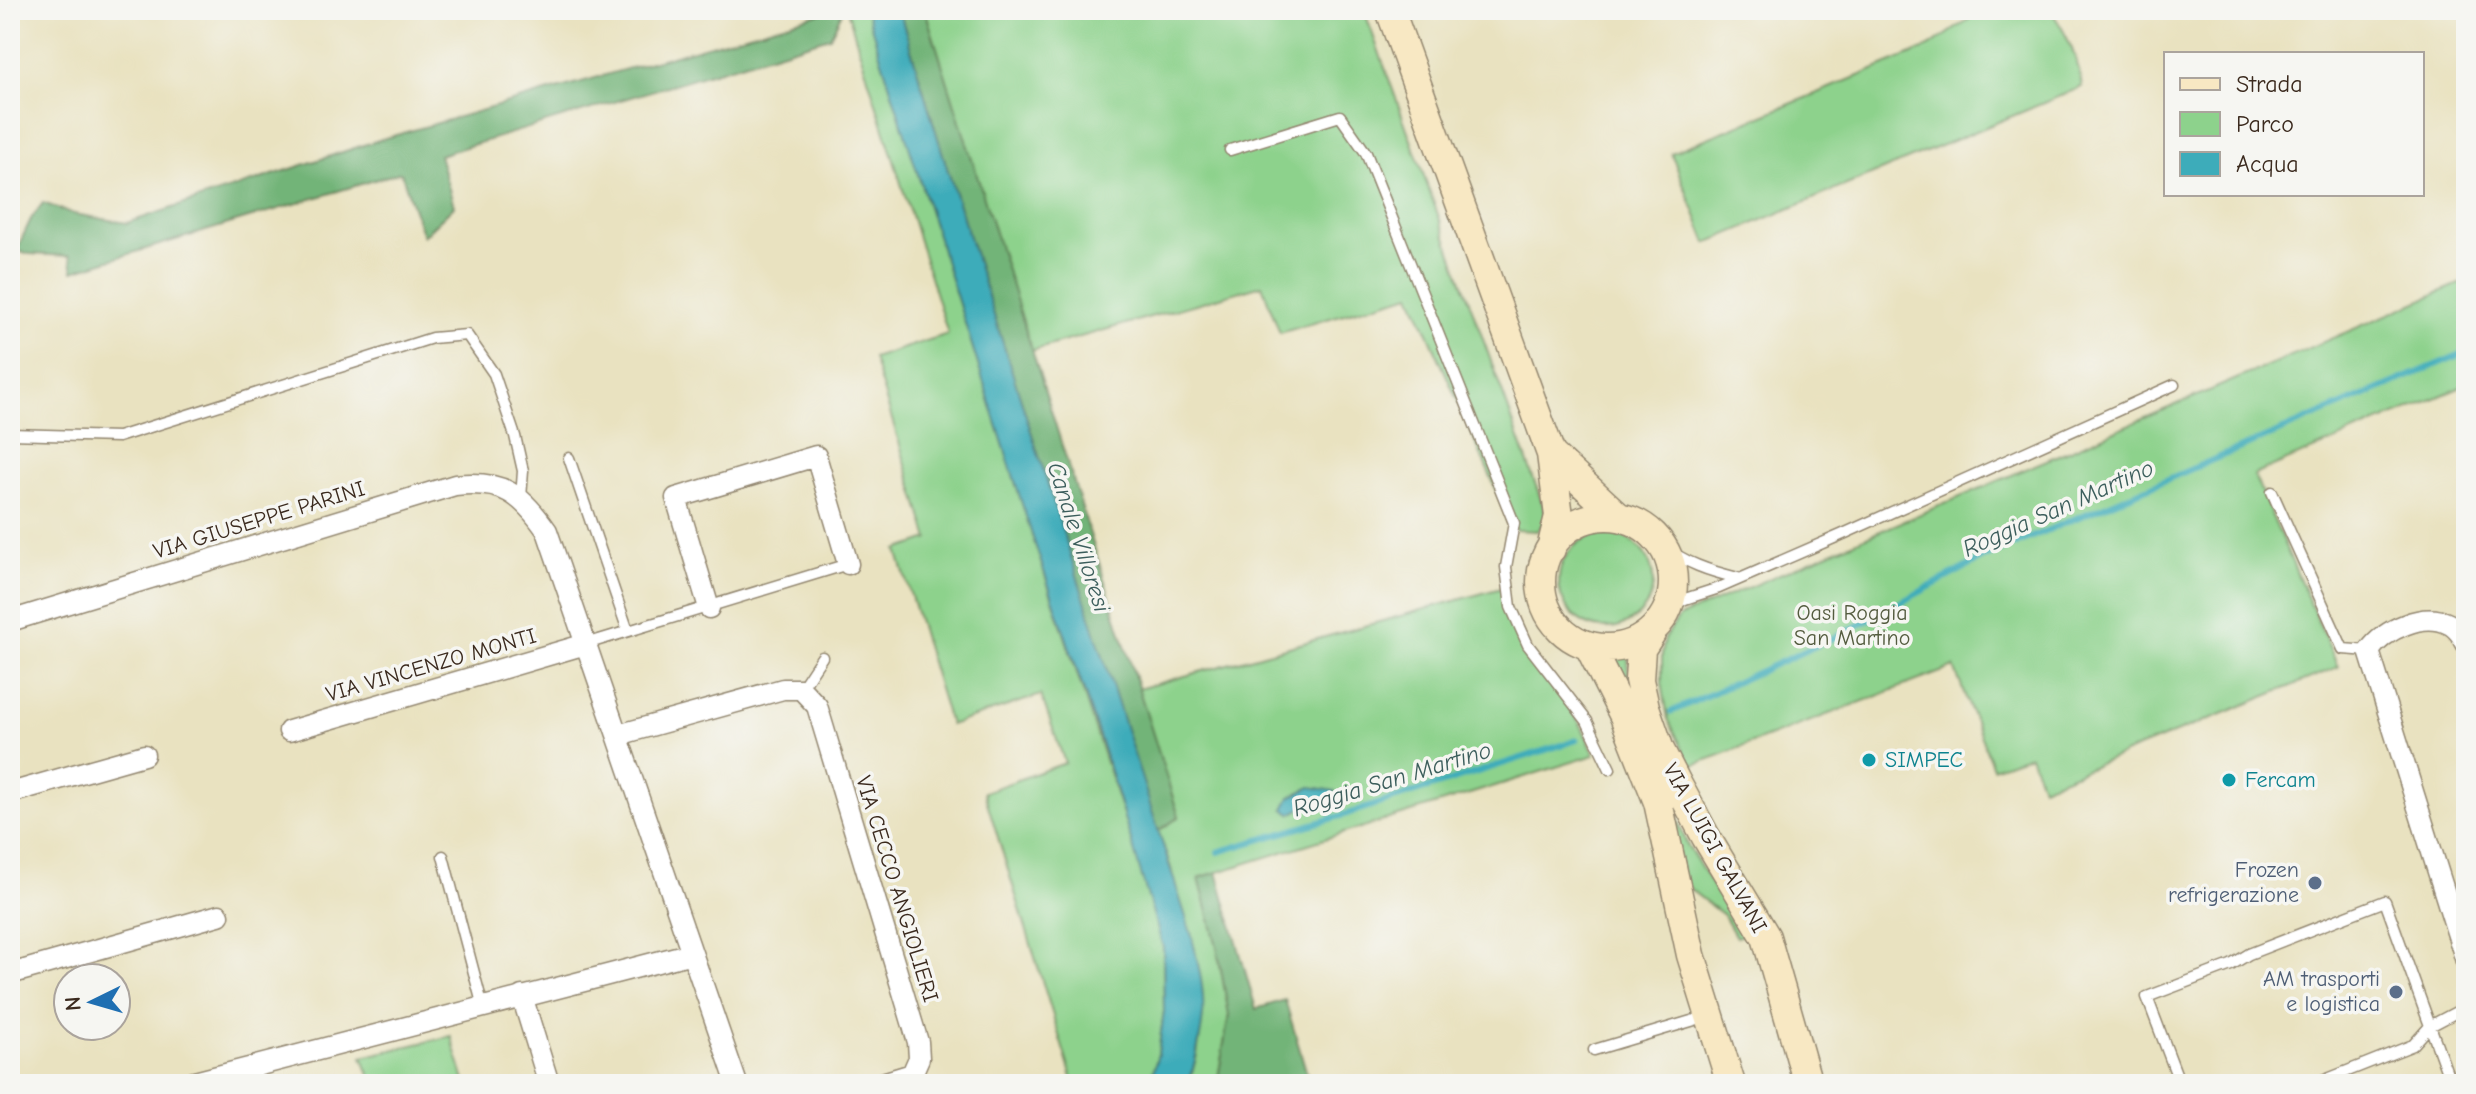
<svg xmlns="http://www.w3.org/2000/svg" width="2476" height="1094" font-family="'Comic Neue',sans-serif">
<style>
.green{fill:#8dd28c;stroke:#647e55;stroke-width:2}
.forest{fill:#72b478;stroke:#566f4b;stroke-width:2}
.water{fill:#3dacba;stroke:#3c6b6c;stroke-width:2}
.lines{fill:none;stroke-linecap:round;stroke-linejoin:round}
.stream{stroke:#3dacba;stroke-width:6}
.lane-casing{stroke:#92866f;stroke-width:13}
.street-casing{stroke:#92866f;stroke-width:23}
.secondary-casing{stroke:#92866f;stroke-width:31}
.lane{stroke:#fff;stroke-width:10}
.street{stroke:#fff;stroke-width:20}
.secondary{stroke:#f8e8c3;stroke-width:28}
.culture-dot{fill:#0f9aa8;stroke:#f6f6f2;stroke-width:3}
.service-dot{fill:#5c6f8a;stroke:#f6f6f2;stroke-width:3}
.labels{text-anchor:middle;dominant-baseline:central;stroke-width:7;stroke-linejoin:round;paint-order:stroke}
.street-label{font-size:22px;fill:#3b2a1e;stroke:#f6f6f2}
.park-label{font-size:22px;fill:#545c3f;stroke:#f6f6f2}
.culture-label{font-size:22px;fill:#0d838f;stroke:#f6f6f2;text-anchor:start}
.service-label{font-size:22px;fill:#4e5e75;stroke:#f6f6f2;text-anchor:end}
.water-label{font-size:24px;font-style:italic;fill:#3c5e5c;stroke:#f6f6f2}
</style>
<rect width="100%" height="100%" fill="#f6f6f2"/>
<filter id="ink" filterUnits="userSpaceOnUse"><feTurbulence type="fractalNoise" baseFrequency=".0125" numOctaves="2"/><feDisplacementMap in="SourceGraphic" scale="16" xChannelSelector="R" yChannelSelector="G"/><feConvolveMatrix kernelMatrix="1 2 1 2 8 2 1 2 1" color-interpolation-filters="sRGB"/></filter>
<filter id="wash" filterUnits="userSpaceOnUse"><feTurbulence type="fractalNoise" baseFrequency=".006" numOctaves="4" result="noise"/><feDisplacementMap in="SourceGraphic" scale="32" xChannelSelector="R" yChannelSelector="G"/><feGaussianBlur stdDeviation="1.8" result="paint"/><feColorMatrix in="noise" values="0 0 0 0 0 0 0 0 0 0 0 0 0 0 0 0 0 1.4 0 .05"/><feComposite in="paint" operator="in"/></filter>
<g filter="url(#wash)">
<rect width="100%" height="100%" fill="#e9e2c0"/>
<path class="green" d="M 847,10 L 866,10 L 1031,532 L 1151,901 L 1163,947 L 1164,1011 L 1158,1054 L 1150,1084 L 1074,1084 L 984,792 L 1065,763 L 1041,695 L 950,725 L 897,550 L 929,539 L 873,358 L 948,334 Z
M 925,10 L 1079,10 L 1080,13 L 1089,10 L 1364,10 L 1548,519 L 1537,531 L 1516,530 L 1510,521 L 1411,294 L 1280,333 L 1262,285 L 1031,351 Z
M 1982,10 L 2050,10 C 2068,34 2077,57 2082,87 L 1707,243 L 1671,153 L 1929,47 Z
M 2466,281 L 2466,385 L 2254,475 L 2338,667 L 2042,787 L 2030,755 L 1993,768 L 1954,667 L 1691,766 L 1668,719 L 1662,683 L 1662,655 L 1665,638 L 1679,617 Z
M1559 581a47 47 0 1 1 94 0a47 47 0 1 1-94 0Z
M 1501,588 L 1506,606 L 1527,652 L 1580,723 L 1595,755 L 1199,878 L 1217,946 L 1229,1015 L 1217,1084 L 1189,1084 L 1197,1055 L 1203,1013 L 1171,868 L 1158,831 L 1179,817 L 1138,689 Z
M 1628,655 L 1630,701 L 1606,659 Z
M 1663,786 L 1688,846 L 1743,935 L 1736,937 L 1724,916 L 1692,891 L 1684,881 Z
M 451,1036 L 466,1084 L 373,1084 L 362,1057 Z"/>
<path class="forest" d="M 832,10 L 843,10 L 830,37 L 439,155 L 454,206 L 423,236 L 401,172 L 73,271 L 70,256 L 29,254 L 16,251 L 31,219 L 43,203 L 74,214 L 127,223 L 382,139 Z
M 899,10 L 925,10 L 1179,817 L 1158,831 L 948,171 Z
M 1217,872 L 1256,1009 L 1285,1000 L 1310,1084 L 1217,1084 L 1229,1015 L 1217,946 L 1199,878 Z"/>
<path class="water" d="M 866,10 L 899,10 L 948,171 L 1191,933 C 1197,959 1205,988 1203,1015 C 1201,1039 1195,1061 1189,1084 L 1150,1084 L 1158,1054 L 1164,1011 L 1163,947 L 1104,751 L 1031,532 Z
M 1311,787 L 1335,791 L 1335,798 L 1330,804 L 1308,804 L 1291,814 L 1284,809 L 1290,797 Z"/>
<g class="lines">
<path class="stream" d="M 1671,712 L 1842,634 L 1985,557 L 2466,352
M 1218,852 L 1347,814 L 1577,740"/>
</g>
</g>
<g filter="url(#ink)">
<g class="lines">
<g class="lane-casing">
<path id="lane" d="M 1230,150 L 1340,116 L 1366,153 L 1514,523 L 1506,567 L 1511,607 L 1528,645 L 1587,721 L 1610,769
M 10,434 L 118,437 L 432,338 L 467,335 L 494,374 L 515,436 L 523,471 L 521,498
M 569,458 L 628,631
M 2272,492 L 2343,649 L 2369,651
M 1662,545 C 1685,563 1709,571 1738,578
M 1668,609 L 1685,599 L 1719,588 L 1841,535 L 2174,385
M 586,644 L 848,564
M 801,689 L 822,657
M 443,856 L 483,1007
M 1594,1050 L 1708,1016
M 2180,1084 L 2147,997 L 2231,965 L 2249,954 L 2385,901 L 2451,1084
M 2315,1084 L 2413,1045 L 2430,1026 L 2466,1007"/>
</g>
<g class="street-casing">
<path id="street" d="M 709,608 L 676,498 L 816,456 L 848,564
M 10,621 L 455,485 C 502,480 521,493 547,531 L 737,1084
M 2466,643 C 2463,637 2456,627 2449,624 C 2423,611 2384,630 2369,651 L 2466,961
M 289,731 L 586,644
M 618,735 L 783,689 L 801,689 L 817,706 L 918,1042 L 919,1058 L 912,1074 L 879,1084
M 10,793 L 144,755
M 10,974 L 219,915
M 522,996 L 549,1084
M 187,1084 L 692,953"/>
</g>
<g class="secondary-casing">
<path id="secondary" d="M 1390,10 L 1551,454 L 1559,516 L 1551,549
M 1551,454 L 1619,517
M1541 582a66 66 0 1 1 132 0a66 66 0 1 1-132 0Z
M 1652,632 L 1641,649 L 1639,680 L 1645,707 L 1660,750 L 1678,785 L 1706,837 L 1766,937 L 1808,1084
M 1589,646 L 1624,716 L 1658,802 L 1691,955 L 1731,1084"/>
</g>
<use href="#lane" class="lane"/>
<use href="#street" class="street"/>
<use href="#secondary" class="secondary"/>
</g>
</g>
<g class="culture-dot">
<circle cx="1869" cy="760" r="8"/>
<circle cx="2229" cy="780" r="8"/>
</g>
<g class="service-dot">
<circle cx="2315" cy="883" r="8"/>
<circle cx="2396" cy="992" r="8"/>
</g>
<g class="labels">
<g class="street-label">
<text transform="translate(259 520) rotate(-17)">VIA GIUSEPPE PARINI</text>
<text transform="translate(431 665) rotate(-16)">VIA VINCENZO MONTI</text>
<text transform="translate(1715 848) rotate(61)">VIA LUIGI GALVANI</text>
<text transform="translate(897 889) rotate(73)">VIA CECCO ANGIOLIERI</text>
</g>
<g class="park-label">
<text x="1852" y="613">Oasi Roggia<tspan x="1852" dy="25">San Martino</tspan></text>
</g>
<g class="culture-label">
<text x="1885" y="760">SIMPEC</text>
<text x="2245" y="780">Fercam</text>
</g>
<g class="service-label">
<text x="2299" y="870">Frozen<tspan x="2299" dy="25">refrigerazione</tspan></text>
<text x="2380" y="979">AM trasporti<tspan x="2380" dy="25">e logistica</tspan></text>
</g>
<g class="water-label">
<text transform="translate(2058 508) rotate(-24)">Roggia San Martino</text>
<text transform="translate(1079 537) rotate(72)">Canale Villoresi</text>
<text transform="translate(1392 779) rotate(-17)">Roggia San Martino</text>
</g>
</g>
<rect width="2476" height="1094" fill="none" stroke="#f6f6f2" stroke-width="40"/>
<rect x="2164" y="52" width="260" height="144" fill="#f6f6f2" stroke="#aba49d" stroke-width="2"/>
<rect x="2180" y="78" width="40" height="12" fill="#f8e8c3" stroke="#aba49d" stroke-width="2"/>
<text x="2236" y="92" font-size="24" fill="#3b2a1e">Strada</text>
<rect x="2180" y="112" width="40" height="24" fill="#8dd28c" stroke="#aba49d" stroke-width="2"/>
<text x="2236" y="132" font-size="24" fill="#3b2a1e">Parco</text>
<rect x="2180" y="152" width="40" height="24" fill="#3dacba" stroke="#aba49d" stroke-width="2"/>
<text x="2236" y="172" font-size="24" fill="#3b2a1e">Acqua</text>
<g transform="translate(92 1002) rotate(265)"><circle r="38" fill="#f6f6f2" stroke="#aba49d" stroke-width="2"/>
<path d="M0-6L14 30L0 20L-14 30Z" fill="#1f6fb2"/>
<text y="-12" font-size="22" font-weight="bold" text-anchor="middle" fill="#3b2a1e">N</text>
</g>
</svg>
